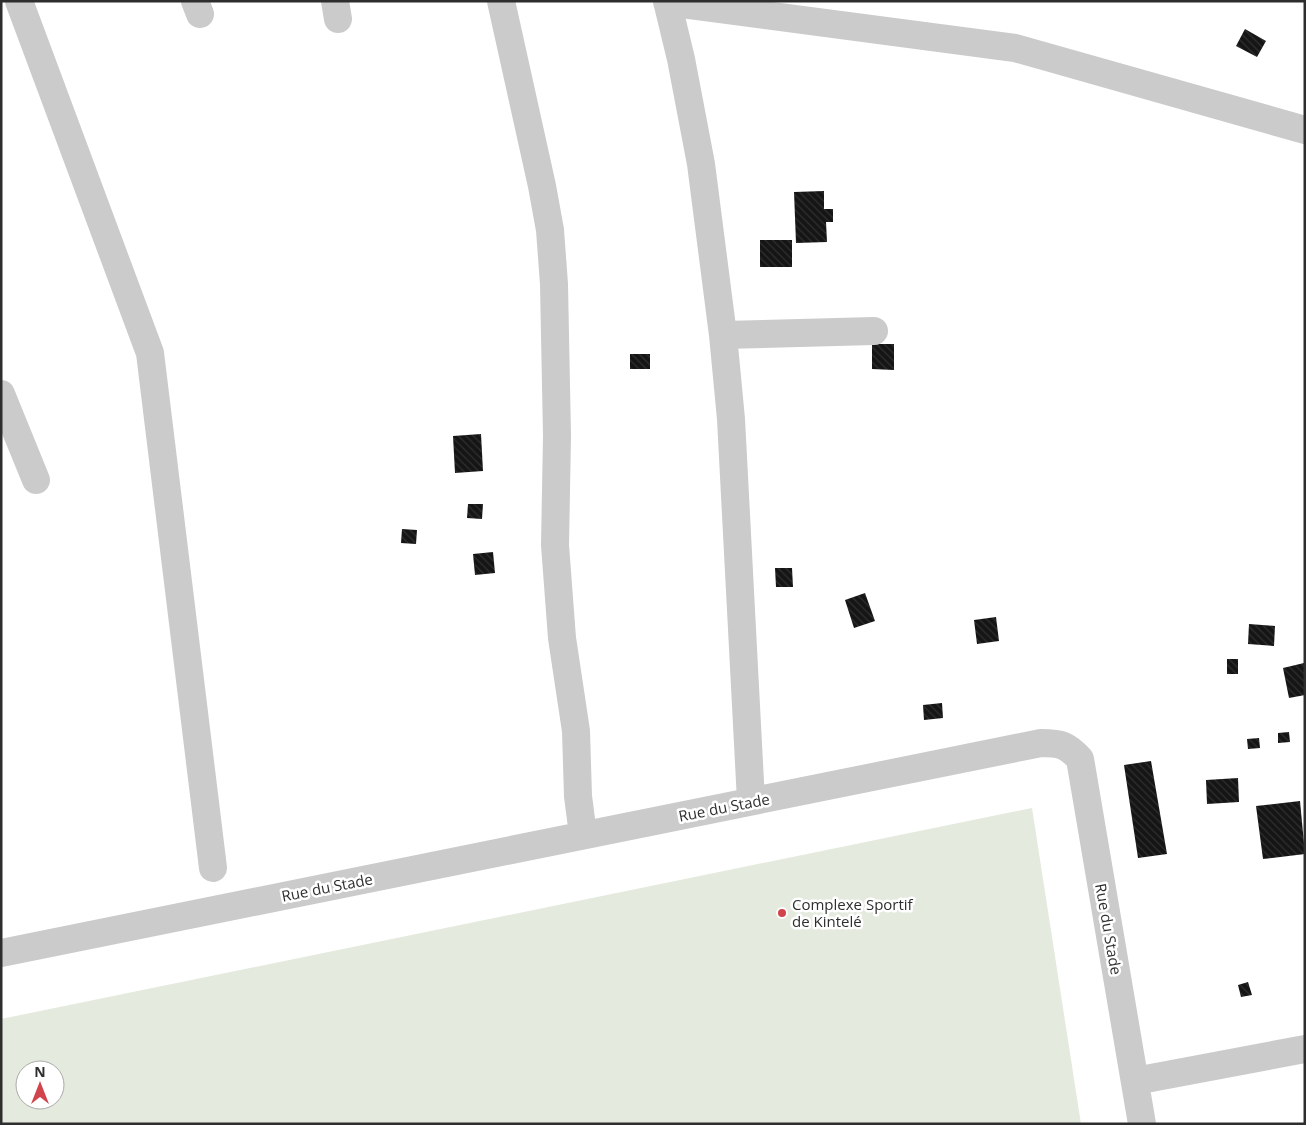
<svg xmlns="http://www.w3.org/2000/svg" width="1306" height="1125" font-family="'Open Sans',sans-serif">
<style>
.grass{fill:#e4eadd;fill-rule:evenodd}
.building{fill:url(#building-back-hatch)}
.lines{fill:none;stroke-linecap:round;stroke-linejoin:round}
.minor{stroke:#cbcbcb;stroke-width:28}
.poi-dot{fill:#d1444b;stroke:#fff;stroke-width:2}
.labels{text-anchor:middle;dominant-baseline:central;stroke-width:5;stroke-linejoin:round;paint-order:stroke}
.street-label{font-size:15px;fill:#2e2e2e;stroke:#fff}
.poi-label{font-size:15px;fill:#2e2e2e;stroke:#fff;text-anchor:start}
</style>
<defs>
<pattern id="building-back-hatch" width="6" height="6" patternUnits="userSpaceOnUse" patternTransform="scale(1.25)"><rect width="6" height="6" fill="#151515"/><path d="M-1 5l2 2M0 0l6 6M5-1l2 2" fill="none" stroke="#2f2f2f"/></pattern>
</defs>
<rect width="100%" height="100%" fill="#fff"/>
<path class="grass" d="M 1032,808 L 1081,1124 L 1,1124 L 1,1019 ZM 25,1070 L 55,1070 L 55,1100 L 25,1100 Z"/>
<path class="building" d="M 1245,29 L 1266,41 L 1257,57 L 1236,46 Z
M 824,191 L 824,209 L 833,209 L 833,222 L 826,222 L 827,242 L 796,243 L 794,192 Z
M 760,240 L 792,240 L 792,267 L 760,267 Z
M 872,344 L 894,344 L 894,370 L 872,369 Z
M 630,354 L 650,354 L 650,369 L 630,369 Z
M 481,434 L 483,471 L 455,473 L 453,436 Z
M 468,504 L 483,504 L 482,519 L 467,518 Z
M 402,529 L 417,530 L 416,544 L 401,543 Z
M 493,552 L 495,573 L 475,575 L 473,554 Z
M 775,568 L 792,568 L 793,587 L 776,587 Z
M 865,593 L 875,621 L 854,628 L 845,600 Z
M 996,617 L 999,641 L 977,644 L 974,620 Z
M 1249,624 L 1275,626 L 1274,646 L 1248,644 Z
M 1227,659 L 1238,659 L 1238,674 L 1227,674 Z
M 1304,663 L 1305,695 L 1289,698 L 1283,668 Z
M 942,703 L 943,718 L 924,720 L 923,705 Z
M 1289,732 L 1290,742 L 1278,743 L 1278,733 Z
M 1259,738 L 1260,748 L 1248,749 L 1247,739 Z
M 1151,761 L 1167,854 L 1138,858 L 1124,765 Z
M 1238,778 L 1239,802 L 1207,804 L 1206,780 Z
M 1300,801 L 1305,854 L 1263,859 L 1256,806 Z
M 1248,982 L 1252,995 L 1241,997 L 1238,985 Z"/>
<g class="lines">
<path class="minor" d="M 19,1 L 150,353 L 213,868
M 195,1 L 200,14
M 335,1 L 338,19
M 501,1 L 542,186 L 550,230 L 554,284 L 557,436 L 555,545 L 562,638 L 576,731 L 578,796 L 583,835
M 667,1 L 681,59 L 701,164 L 723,335 L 731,419 L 751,801
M 667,2 L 1015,48 L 1305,130
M 723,335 L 874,331
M 1,394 L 36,480
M 1,953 L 1041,743 C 1061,743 1067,745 1080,759 L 1142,1124
M 1135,1081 L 1305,1049"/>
</g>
<circle class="poi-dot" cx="782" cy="913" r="5"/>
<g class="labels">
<g class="street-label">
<text transform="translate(724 807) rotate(-11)">Rue du Stade</text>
<text transform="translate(327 887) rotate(-11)">Rue du Stade</text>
<text transform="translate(1109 929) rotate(80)">Rue du Stade</text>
</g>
<g class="poi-label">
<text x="792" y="904">Complexe Sportif<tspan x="792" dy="17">de Kintelé</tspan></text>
</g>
</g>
<rect width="1306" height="1125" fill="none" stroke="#2e2e2e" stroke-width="5"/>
<g transform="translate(40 1085)"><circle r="24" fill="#ffffff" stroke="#ababab"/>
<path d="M0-4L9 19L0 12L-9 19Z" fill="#d1444b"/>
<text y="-8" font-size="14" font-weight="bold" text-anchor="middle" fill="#2e2e2e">N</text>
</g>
</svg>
